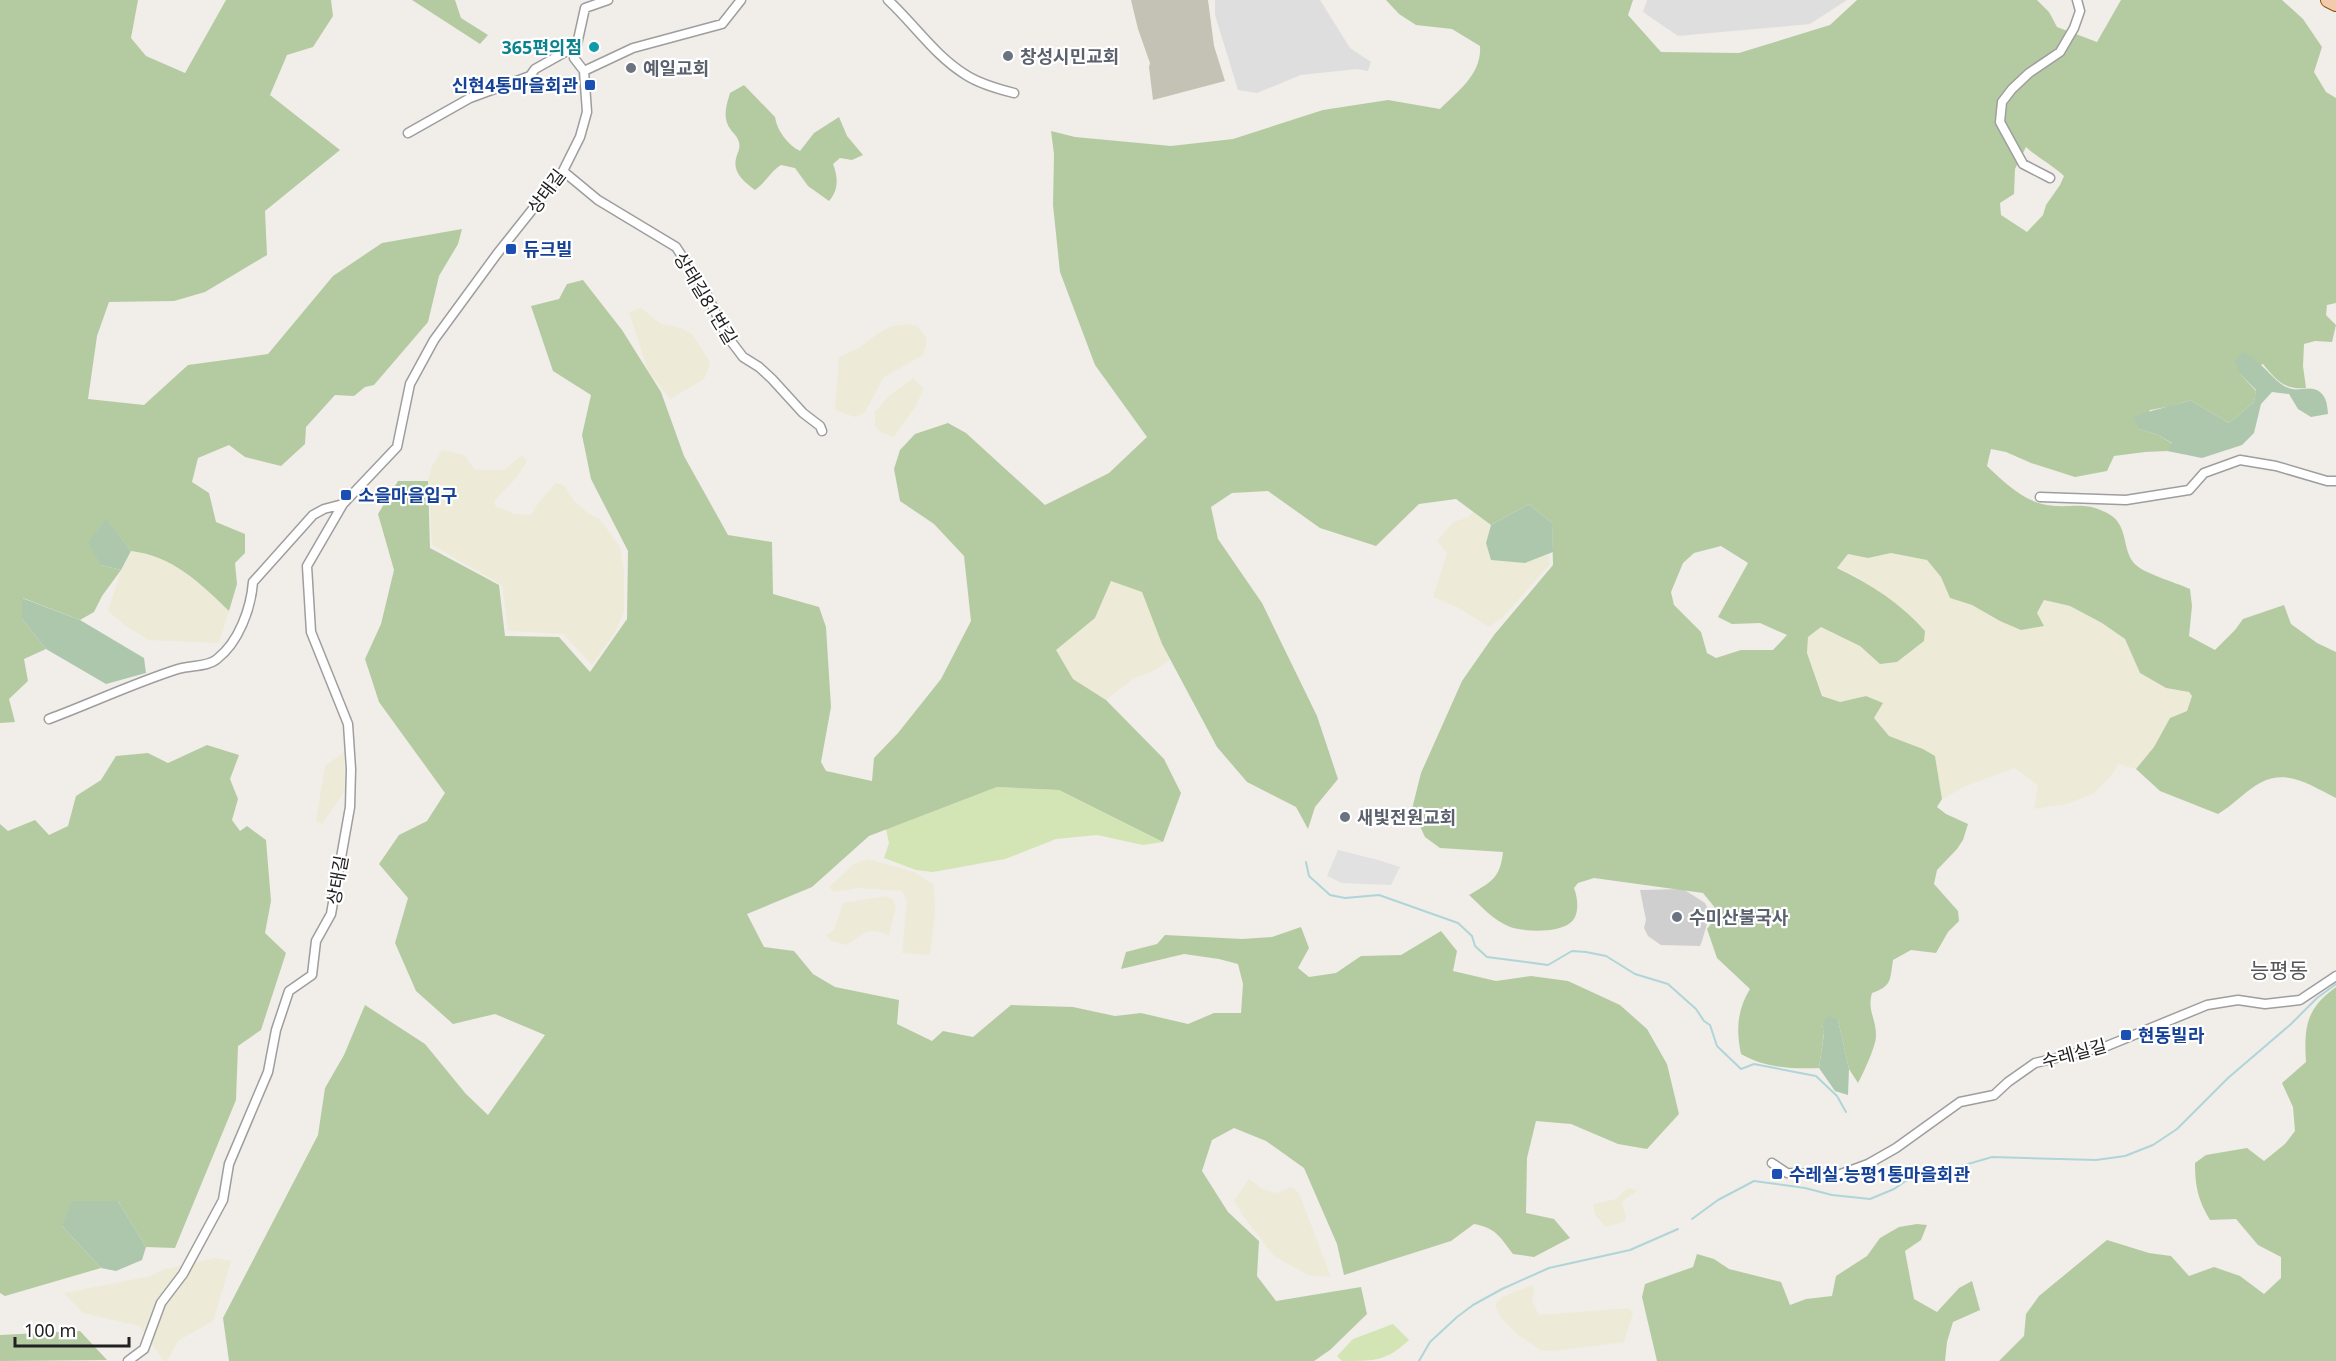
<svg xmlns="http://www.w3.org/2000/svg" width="2336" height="1361" font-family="'Noto Sans','Noto Sans KR',sans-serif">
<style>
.residential{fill:#dfdedf}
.religious{fill:#cfcfcf}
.construction{fill:#c4c2b5}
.farmland{fill:#edebd7}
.grass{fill:#d3e4b5}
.forest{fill:#b4cba2;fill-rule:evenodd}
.cemetery{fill:#adc7ad}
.parking{fill:#e1e1e1}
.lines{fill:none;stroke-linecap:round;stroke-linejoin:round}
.stream{stroke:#afd5d9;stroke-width:2}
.street-casing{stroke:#9e9e9e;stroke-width:11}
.primary-casing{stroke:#8e5311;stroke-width:16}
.street{stroke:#fff;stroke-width:8}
.primary{stroke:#f3cbac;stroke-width:14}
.culture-dot{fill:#0f9aa8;stroke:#fff;stroke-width:2}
.worship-dot{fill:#6b7280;stroke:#fff;stroke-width:2}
.transit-dot{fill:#1a4fb4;stroke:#fff;stroke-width:2}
.labels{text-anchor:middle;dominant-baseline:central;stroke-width:4.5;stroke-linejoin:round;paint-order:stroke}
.culture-label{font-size:18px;font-weight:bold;fill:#0d838f;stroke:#fff;text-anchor:end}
.worship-label{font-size:18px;font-weight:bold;fill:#5b616d;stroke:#fff;text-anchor:start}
.transit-label{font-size:18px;font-weight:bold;fill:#164399;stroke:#fff;text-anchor:start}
.street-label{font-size:18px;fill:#212121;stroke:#fff}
.quarter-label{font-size:21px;fill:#545454;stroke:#fff}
</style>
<rect width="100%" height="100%" fill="#f1ede9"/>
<path class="residential" d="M 1215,0 L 1320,0 L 1350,48 L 1371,62 L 1368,71 L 1357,69 L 1301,75 L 1257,93 L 1238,90 L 1215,15 Z
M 1647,0 L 1847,0 L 1810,24 L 1678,36 L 1643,12 Z"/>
<path class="religious" d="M 1683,889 L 1705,903 L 1710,914 L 1702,941 L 1700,946 L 1661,945 L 1648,936 L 1644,928 L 1646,920 L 1640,890 Z"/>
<path class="construction" d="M 1131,0 L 1208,0 L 1214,46 L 1225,81 L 1153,100 L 1149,67 L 1150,63 L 1138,29 Z"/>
<path class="farmland" d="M 641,308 L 661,324 L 681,328 L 692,334 L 708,359 L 710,365 L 704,379 L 670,399 L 648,371 L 629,312 Z
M 907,324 L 917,326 L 926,337 L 926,346 L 923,355 L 884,377 L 865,412 L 855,417 L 835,410 L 839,357 L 859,348 L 877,334 L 892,326 Z
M 913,378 L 924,389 L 915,407 L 894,437 L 882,433 L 875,426 L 875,412 L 889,396 Z
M 442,450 L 464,455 L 475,470 L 504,470 L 522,455 L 527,461 L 516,478 L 495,500 L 495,506 L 515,514 L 531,515 L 539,502 L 556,483 L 565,486 L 573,500 L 589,514 L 599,518 L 620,547 L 624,572 L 624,612 L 615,632 L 592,665 L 563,634 L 508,631 L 502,585 L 432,545 L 428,481 L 432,466 Z
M 1473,512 L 1491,525 L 1486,543 L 1525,563 L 1549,554 L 1550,564 L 1503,617 L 1489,627 L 1457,607 L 1433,597 L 1447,553 L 1437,541 L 1453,522 L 1467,518 Z
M 131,551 L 148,553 L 188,572 L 229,611 L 219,643 L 149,640 L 127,627 L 108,611 L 121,570 Z
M 1891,553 L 1928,560 L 1941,577 L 1950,598 L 1972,605 L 2000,621 L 2037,613 L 2044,600 L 2070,606 L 2102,623 L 2125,639 L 2140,673 L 2165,688 L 2189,692 L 2192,696 L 2187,711 L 2170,718 L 2154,747 L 2136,769 L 2118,764 L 2112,775 L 2094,793 L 2067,804 L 2034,809 L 2038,785 L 2014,768 L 1966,786 L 1942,799 L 1935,756 L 1923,749 L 1889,736 L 1874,718 L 1883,703 L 1866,696 L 1839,702 L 1822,695 L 1807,653 L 1808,637 L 1821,627 L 1860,646 L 1880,664 L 1859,578 L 1837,567 L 1848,554 L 1868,558 Z
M 1111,581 L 1142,592 L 1162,644 L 1170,660 L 1153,671 L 1133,679 L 1106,700 L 1073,679 L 1055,650 L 1095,618 Z
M 344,752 L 345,791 L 322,824 L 316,821 L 325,766 Z
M 868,859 L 914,872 L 934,885 L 935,913 L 930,955 L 902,953 L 907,901 L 902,891 L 858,888 L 834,892 L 829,887 L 854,864 Z
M 886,896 L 893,900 L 896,906 L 889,935 L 875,931 L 864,933 L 847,945 L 831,941 L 826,935 L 834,930 L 843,903 Z
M 1249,1179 L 1262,1189 L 1278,1193 L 1291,1187 L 1299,1193 L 1331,1277 L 1308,1275 L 1274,1256 L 1243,1216 L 1234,1200 Z
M 1628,1188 L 1638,1190 L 1622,1202 L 1626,1218 L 1624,1222 L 1606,1227 L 1595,1215 L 1593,1204 L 1616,1199 Z
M 215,1258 L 231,1261 L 213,1321 L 178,1341 L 167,1361 L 164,1361 L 139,1326 L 83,1313 L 64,1293 L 151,1276 L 162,1270 Z
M 1532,1285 L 1534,1290 L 1532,1301 L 1539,1315 L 1629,1308 L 1633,1313 L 1624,1342 L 1552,1351 L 1540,1350 L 1518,1335 L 1500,1317 L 1495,1305 L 1502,1297 Z"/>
<path class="grass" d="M 997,787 L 1059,790 L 1163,842 L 1143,845 L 1097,835 L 1056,839 L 1005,859 L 933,872 L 916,870 L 884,858 L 889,843 L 886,829 Z
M 1393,1324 L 1409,1340 C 1386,1361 1376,1361 1342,1361 L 1337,1356 L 1353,1339 Z"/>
<path class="forest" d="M 0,0 L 138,0 L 131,38 L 146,56 L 185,73 L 226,0 L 331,0 L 333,16 L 313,47 L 287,55 L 270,95 L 340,150 L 265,211 L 267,255 L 205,292 L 174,301 L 109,302 L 97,336 L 88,399 L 144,405 L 188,365 L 268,354 L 333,276 L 382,243 L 462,229 L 458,244 L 439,276 L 428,322 L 374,385 L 365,387 L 354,396 L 335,395 L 306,427 L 305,444 L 281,466 L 245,457 L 229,445 L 198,458 L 192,482 L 209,493 L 216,522 L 245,534 L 245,553 L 235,563 L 237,584 L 229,611 C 200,583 173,556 131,551 L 106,520 L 101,565 L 121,570 L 102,596 L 94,612 L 80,620 L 23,598 L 22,619 L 46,649 L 24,659 L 28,681 L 9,699 L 15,722 L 0,723 Z
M 412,0 L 455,0 L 461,18 L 488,35 L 480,44 Z
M 1386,0 L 1633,0 L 1628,15 L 1661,52 L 1739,53 L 1830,25 L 1857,0 L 2037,0 L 2049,12 L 2057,27 L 2097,42 L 2121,0 L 2282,0 L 2303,19 L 2322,47 L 2314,72 L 2326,92 L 2336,98 L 2336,303 L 2327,305 L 2326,315 L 2336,325 L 2332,342 L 2315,341 L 2304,344 L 2303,366 L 2306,388 C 2284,390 2276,380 2263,364 L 2240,374 L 2256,391 L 2254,402 L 2229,423 L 2190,400 L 2172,406 L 2150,410 L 2139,429 L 2158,435 L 2173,444 L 2167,451 L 2145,452 L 2114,456 L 2107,471 L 2075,477 L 2031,463 L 2006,452 L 1991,449 L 1987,466 C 2004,482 2023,501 2047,505 C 2073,509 2083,500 2109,514 C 2128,525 2122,547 2133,562 C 2141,573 2175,582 2190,589 L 2192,606 L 2189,636 L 2215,650 L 2235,630 L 2243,619 L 2284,605 L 2291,624 L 2317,643 L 2336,652 L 2336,798 C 2311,786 2288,768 2260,783 C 2248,789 2232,806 2218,814 L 2160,791 L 2136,769 L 2154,747 L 2170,718 L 2187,711 L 2192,696 L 2189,692 L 2166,688 L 2140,673 L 2125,639 L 2102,623 L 2070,606 L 2044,600 L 2037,613 L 2044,626 L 2021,630 L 2000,621 L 1972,605 L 1950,598 L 1941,577 L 1927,560 L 1891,553 L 1868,558 L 1848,554 L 1837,568 C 1869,583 1902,604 1925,631 L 1924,641 L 1897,662 L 1880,664 L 1860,646 L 1821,627 L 1808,637 L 1807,653 L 1822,696 L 1840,702 L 1866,696 L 1883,703 L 1874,718 L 1889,736 L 1923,749 L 1935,756 L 1942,799 L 1937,807 L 1946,814 L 1968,824 L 1963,840 L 1957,849 L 1937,870 L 1934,884 L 1958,911 L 1959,921 L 1948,932 L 1936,953 L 1911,950 L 1893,960 C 1890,980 1892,986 1872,993 C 1867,1011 1876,1018 1876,1035 C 1877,1044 1863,1074 1858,1083 L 1849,1069 L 1838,1020 L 1822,1024 L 1824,1033 L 1819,1068 C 1792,1069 1765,1068 1741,1054 C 1736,1030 1737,1010 1750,989 L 1717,958 L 1707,929 L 1717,916 L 1716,909 L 1703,893 L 1594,878 L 1578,883 L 1574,888 C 1578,898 1580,916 1570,923 C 1558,933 1525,932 1510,927 C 1493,920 1482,907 1469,895 C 1491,882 1500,879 1503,852 L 1440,848 L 1425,837 L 1412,809 L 1421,773 L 1462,681 L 1494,635 L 1553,565 L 1552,523 L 1529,504 L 1491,525 L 1456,499 L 1419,504 L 1376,546 L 1320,528 L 1268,491 L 1232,493 L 1211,507 L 1218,539 L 1262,603 L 1317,716 L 1338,779 L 1315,807 L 1308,829 L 1296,807 L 1247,782 L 1217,747 L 1162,644 L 1142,592 L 1111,581 L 1095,618 L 1056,650 L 1073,679 L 1106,700 L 1164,759 L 1181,793 L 1163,842 L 1059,790 L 997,787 L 869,836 L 812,887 L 747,914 L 764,947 L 794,951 L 813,974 L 835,987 L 899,1000 L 897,1024 L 932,1041 L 943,1031 L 973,1037 L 1011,1005 L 1073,1007 L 1115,1016 L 1141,1013 L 1188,1024 L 1214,1013 L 1241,1013 L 1243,984 L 1238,964 L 1219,959 L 1184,954 L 1121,969 L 1126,952 L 1157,944 L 1165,935 L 1242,939 L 1272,937 L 1301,927 L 1309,948 L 1298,968 L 1309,977 L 1336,973 L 1361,956 L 1401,955 L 1441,931 L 1457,951 L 1453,971 L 1496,981 L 1531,976 L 1568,981 L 1620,1005 L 1647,1029 L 1667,1064 L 1679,1114 L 1647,1149 L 1618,1144 L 1571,1124 L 1536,1121 L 1527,1158 L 1526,1213 L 1554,1219 L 1570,1238 L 1534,1257 L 1513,1254 C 1500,1237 1496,1228 1474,1224 L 1451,1241 L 1344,1275 L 1337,1244 L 1304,1168 L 1266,1141 L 1234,1128 L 1212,1140 L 1202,1171 L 1228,1212 L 1259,1241 L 1257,1276 L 1276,1301 L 1361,1287 L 1367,1314 L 1330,1350 L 1314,1361 L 229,1361 L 223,1318 L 318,1135 L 325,1088 L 344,1055 L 365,1005 L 425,1044 L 466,1094 L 488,1115 L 545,1035 L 495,1014 L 453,1024 L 416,991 L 395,943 L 408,898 L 379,864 L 399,835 L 427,821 L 445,793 L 379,702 L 365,659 L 381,624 L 394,570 L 378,514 L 398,481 L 428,481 L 430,548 L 499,585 L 505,636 L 559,637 L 590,672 L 627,619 L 628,551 L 591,479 L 582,435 L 591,395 L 553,371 L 531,306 L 559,299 L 567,284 L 583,280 L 622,330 L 661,392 L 684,456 L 728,535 L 772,542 L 773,594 L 819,607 L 826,627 L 831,707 L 821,762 L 826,771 L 872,781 L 874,758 L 898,733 L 941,679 L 971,621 L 964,556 L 934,524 L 900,501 L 894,469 L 900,450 L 915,434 L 948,423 L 966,433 L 1045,505 L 1109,473 L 1147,437 L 1095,365 L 1060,272 L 1053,205 L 1054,154 L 1051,131 L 1075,137 L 1171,146 L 1233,139 L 1323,110 L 1388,100 L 1440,109 C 1458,91 1482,74 1480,46 L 1452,29 L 1416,25 L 1399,14 ZM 2026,147 C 2038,158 2052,165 2064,176 L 2060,185 L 2046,205 L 2043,215 L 2027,232 L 2001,215 L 2000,203 L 2014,194 L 2015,169 ZM 1721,546 L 1748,563 L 1718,617 L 1732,624 L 1760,623 L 1787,635 L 1773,650 L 1741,650 L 1716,658 L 1707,653 L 1701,632 L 1674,605 L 1671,592 L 1683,563 L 1694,553 Z
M 744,85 L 775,117 C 777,131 788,145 800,151 L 814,133 L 839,117 L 847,136 L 863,155 L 852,160 L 840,158 L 833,164 C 838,177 839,190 829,201 L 808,186 L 795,168 L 781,165 C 770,172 766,182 755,190 C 743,181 731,172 737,155 C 739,150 740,147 739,142 C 737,136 734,134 731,130 C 722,119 726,106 730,93 Z
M 207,745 L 239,755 L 230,779 L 238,799 L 232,820 L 240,831 L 247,826 L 266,840 L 271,901 L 265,933 L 286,953 L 261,1030 L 238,1046 L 236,1100 L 175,1248 L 146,1247 L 118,1201 L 62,1226 L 101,1268 L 5,1296 L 0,1293 L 0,824 L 8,831 L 35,820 L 49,835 L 68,826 L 76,796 L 101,780 L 116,756 L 148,753 L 168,763 Z
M 2336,987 L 2336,1361 L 1999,1361 L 2024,1336 L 2026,1314 L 2039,1296 L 2107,1240 L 2149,1253 L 2171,1256 L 2189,1276 L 2214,1267 L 2240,1276 L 2264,1294 L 2281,1278 L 2281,1257 L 2258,1245 L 2236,1219 L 2210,1220 C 2198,1200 2195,1186 2195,1163 L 2206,1155 L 2247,1148 L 2264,1161 L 2285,1144 L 2295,1131 L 2293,1107 L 2282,1083 L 2306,1062 C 2304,1026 2306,1009 2336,987 Z
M 1917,1224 L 1927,1225 L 1921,1240 L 1905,1251 L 1914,1299 L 1937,1312 L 1959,1288 L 1972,1281 L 1980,1310 L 1953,1322 L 1947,1342 L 1945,1361 L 1657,1361 L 1642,1297 L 1645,1284 L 1693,1267 L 1697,1254 L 1714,1259 L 1729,1269 L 1781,1282 L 1790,1305 L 1806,1299 L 1832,1296 L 1836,1276 L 1867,1256 L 1880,1238 L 1899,1227 Z
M 80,1331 L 107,1360 L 0,1361 L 0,1335 Z"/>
<path class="cemetery" d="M 2242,352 C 2264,361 2274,385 2292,389 C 2301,391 2311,385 2320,392 C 2327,398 2327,405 2328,414 L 2311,417 L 2298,409 L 2289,394 L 2272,392 L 2261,404 L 2254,433 L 2242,445 L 2202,458 L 2167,451 L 2172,443 L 2158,435 L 2139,429 L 2134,417 C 2152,409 2171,407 2190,400 L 2229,423 L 2254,402 L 2256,390 L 2240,374 L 2235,361 Z
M 1529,504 L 1552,523 L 1553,552 L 1525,563 L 1491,560 L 1486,543 L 1491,525 Z
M 106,519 L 131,551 L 121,570 L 101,565 L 88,543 Z
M 22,598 L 80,620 L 144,658 L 146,673 L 106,684 L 46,649 L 22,619 Z
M 1828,1016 L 1838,1020 L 1849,1069 L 1848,1095 L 1835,1091 L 1819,1068 L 1824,1034 L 1822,1024 Z
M 72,1201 L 118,1201 L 146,1247 L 142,1260 L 116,1271 L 101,1268 L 62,1226 Z"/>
<path class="parking" d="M 1338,850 L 1378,860 L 1400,867 L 1391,885 L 1342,883 L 1327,876 Z"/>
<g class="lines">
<path class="stream" d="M 1306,862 L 1309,876 L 1330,895 L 1345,898 L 1379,895 L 1458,923 L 1472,936 L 1475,946 L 1487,957 L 1548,965 L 1572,951 L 1586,952 L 1606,956 L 1635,974 L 1668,984 L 1696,1009 L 1704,1021 L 1710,1025 L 1717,1046 L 1741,1069 L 1754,1064 L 1816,1076 L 1837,1096 L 1846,1112
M 1692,1219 L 1718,1200 L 1754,1181 L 1805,1188 L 1832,1195 L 1870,1199 L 1894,1189 L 1910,1178 L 1933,1170 L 1958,1167 L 1992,1157 L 2096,1160 L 2125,1156 L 2153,1145 L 2177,1129 L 2228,1078 L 2291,1024 L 2317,998 L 2336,984
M 1419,1361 L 1430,1342 L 1457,1317 L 1473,1305 L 1502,1289 L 1549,1268 L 1630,1250 L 1678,1229"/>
<g class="street-casing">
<path id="street" d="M 888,0 C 914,24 935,56 966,75 C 980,84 998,89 1014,93
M 584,71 L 574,58 L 585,8 L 608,0
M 408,133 L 470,98 L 530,76 L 535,69 L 576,46
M 563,171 L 598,200 L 676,247 L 706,293 L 727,336 L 743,357 L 759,367 L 772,379 L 803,413 L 820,426 L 822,431
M 2050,178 L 2023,164 L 2000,122 L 2002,102 L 2012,89 L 2029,73 L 2060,52 L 2074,28 L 2080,11 L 2077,0
M 2040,497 L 2126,500 L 2189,490 L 2204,473 L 2240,460 L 2276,466 L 2327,481 L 2336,481
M 49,719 C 92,703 134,683 178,669 C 190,665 208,667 217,659 C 239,642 251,608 253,582 L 313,515 L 324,509 L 343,504 L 397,447 L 410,384 L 434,340 L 497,254 L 563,171 L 580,137 L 587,112 L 584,71 L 633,48 L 722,24 L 741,0
M 1772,1163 L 1787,1173 L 1838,1175 L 1868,1164 L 1896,1148 L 1960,1102 L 1994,1095 L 2008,1082 L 2035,1063 L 2107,1046 L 2207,1005 L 2238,1000 L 2265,1004 L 2300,1000 L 2336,976
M 128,1361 L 144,1349 L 161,1303 L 183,1274 L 223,1200 L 229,1164 L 268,1072 L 276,1030 L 289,991 L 312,975 L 316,941 L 331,914 L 350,807 L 351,769 L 348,724 L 311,632 L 307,566 L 343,504"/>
</g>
<g class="primary-casing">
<path id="primary" d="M 2328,0 L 2336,4"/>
</g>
<use href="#street" class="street"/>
<use href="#primary" class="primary"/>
</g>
<circle class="culture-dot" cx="594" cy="47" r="6"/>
<g class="worship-dot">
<circle cx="1008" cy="56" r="6"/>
<circle cx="631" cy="68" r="6"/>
<circle cx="1345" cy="817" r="6"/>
<circle cx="1677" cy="917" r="6"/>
</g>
<g class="transit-dot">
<rect x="584" y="79" width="12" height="12" rx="3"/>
<rect x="505" y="243" width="12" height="12" rx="3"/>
<rect x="340" y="489" width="12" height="12" rx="3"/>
<rect x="2120" y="1029" width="12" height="12" rx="3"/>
<rect x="1771" y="1168" width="12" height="12" rx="3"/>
</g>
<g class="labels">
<g class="culture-label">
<text x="582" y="47">365편의점</text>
</g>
<g class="worship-label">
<text x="1020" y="56">창성시민교회</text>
<text x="643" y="68">예일교회</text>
<text x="1357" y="817">새빛전원교회</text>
<text x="1689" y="917">수미산불국사</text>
</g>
<g class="transit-label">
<text x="578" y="85" text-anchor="end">신현4통마을회관</text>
<text x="523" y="249">듀크빌</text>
<text x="358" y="495">소을마을입구</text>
<text x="2138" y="1035">현동빌라</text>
<text x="1789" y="1174">수레실.능평1통마을회관</text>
</g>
<g class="street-label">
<text transform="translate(546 191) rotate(-53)">상태길</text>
<text transform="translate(706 298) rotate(59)">상태길81번길</text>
<text transform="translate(337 880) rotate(-80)">상태길</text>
<text transform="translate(2074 1053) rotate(-15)">수레실길</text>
</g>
<g class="quarter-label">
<text x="2279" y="970">능평동</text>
</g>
</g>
<path d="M15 1337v9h114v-9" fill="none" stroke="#212121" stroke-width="3"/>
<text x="24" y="1337" font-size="18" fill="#212121" stroke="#ffffff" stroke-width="4.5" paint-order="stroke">100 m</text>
</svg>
